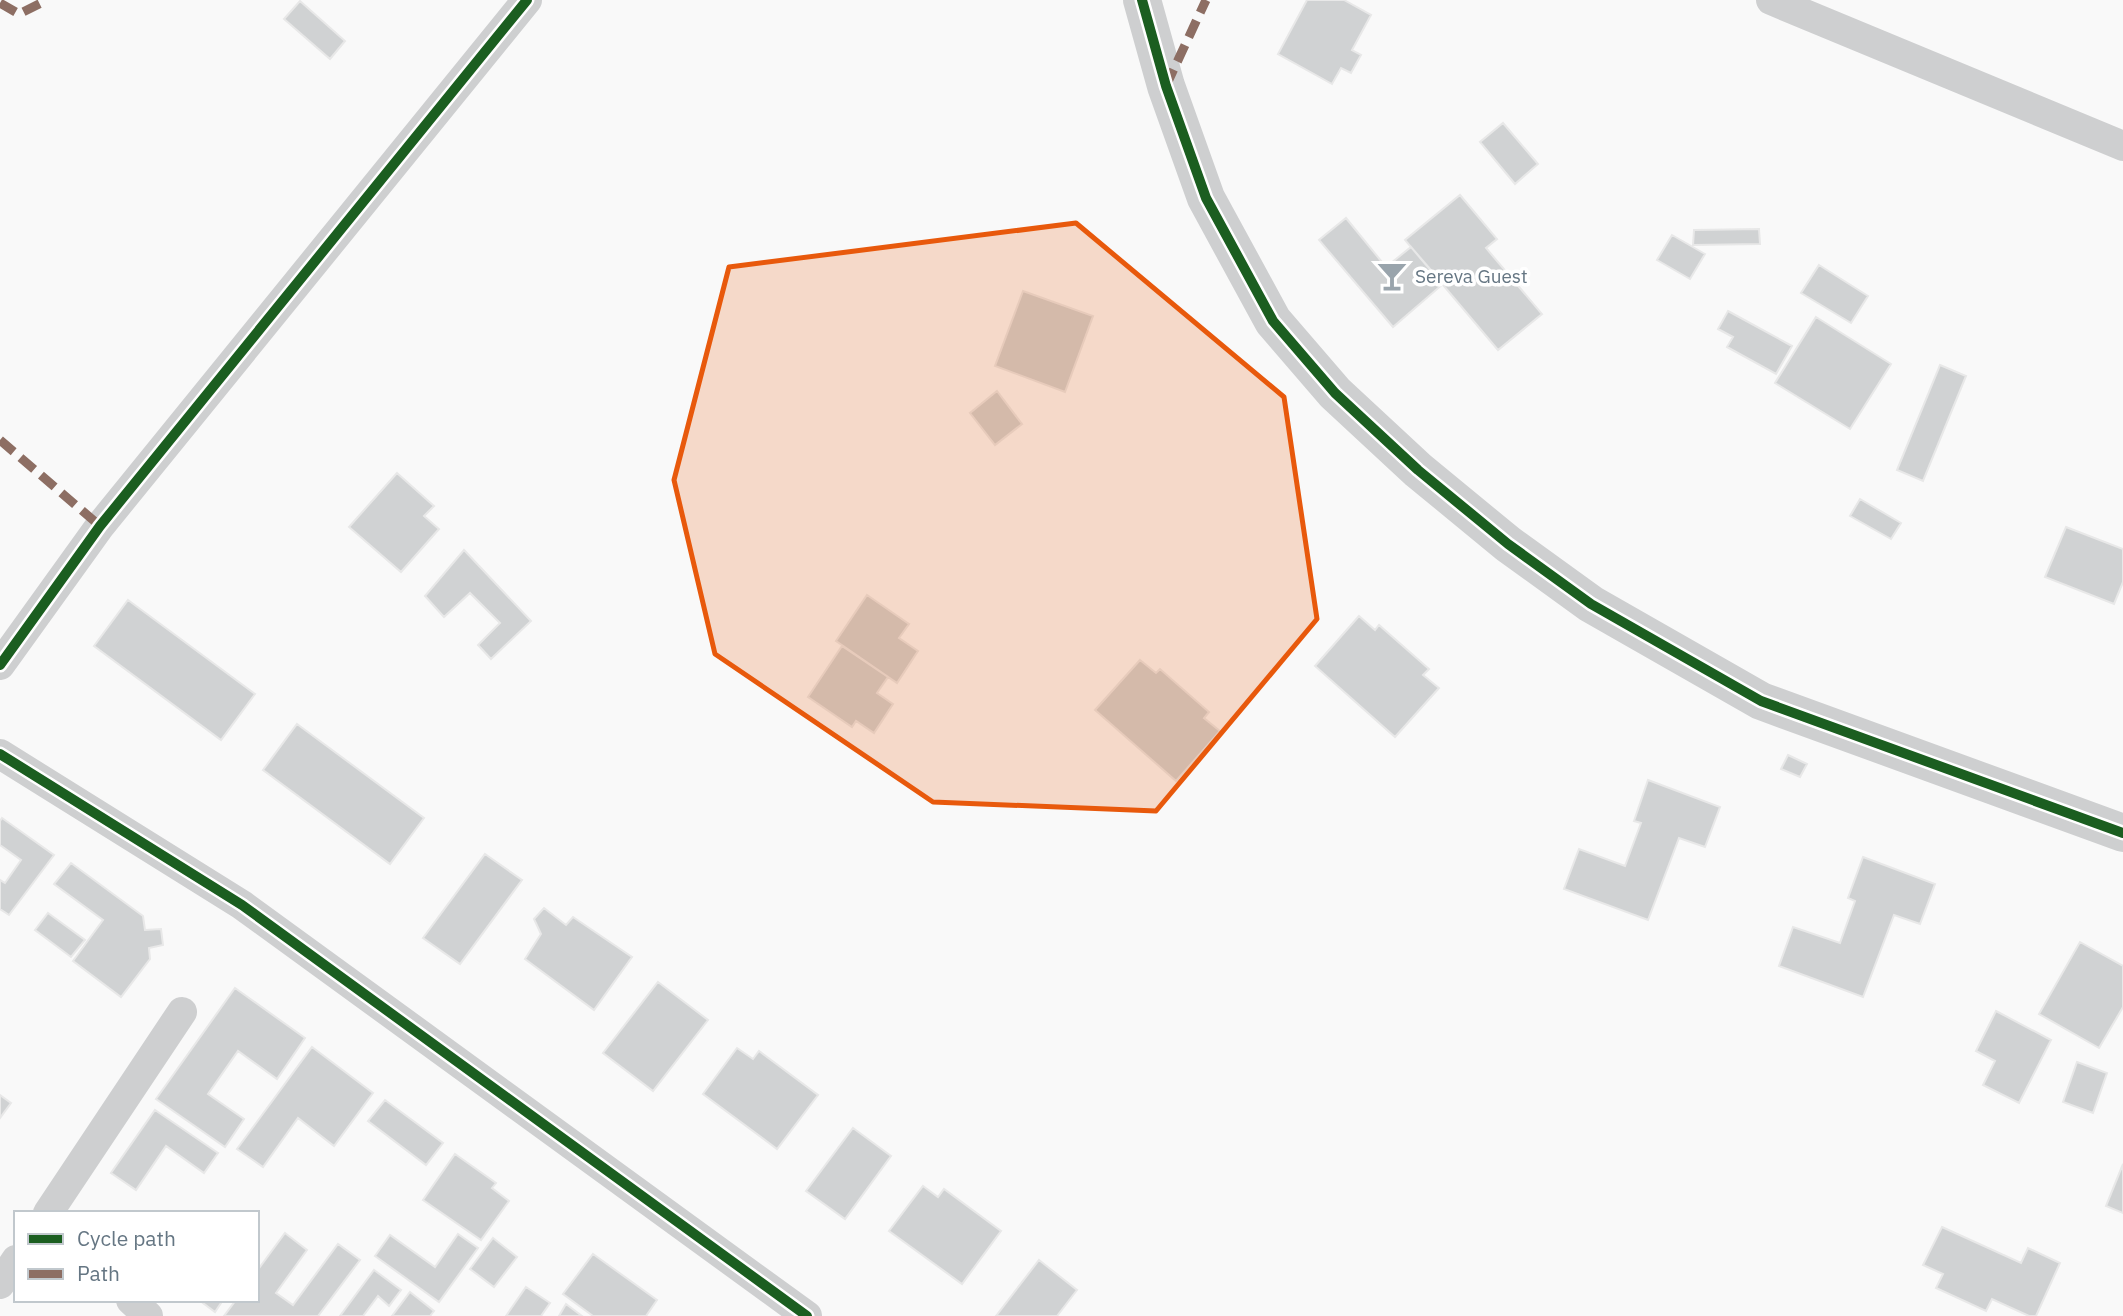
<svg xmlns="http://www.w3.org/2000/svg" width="2123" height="1316" font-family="'IBM Plex Sans',sans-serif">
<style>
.building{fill:#d0d2d3;stroke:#e8e8e8;stroke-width:2}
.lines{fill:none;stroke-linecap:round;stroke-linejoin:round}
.minor{stroke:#cecfd0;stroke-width:30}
.tertiary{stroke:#cecfd0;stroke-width:38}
.quiet{stroke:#8d6e63;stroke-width:9;stroke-dasharray:18 9;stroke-linecap:butt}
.cycleway-casing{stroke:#fff;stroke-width:15}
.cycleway{stroke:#1b5e20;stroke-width:10}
.marked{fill:#e8590c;fill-opacity:0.2;stroke:#e8590c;stroke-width:5;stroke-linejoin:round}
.labels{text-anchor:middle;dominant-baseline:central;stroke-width:7;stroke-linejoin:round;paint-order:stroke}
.poi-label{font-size:19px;fill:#657683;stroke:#fff;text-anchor:start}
</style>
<rect width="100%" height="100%" fill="#f9f9f9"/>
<path class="building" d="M 1307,0 L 1344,0 L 1371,15 L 1352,50 L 1361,55 L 1351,73 L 1341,68 L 1332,84 L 1278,54 Z
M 300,1 L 345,41 L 330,59 L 284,19 Z
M 1503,123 L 1538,164 L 1515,184 L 1480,142 Z
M 1460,195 L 1497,239 L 1486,248 L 1542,314 L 1498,350 L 1405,240 Z
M 1346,218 L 1386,267 L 1411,247 L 1443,284 L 1393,327 L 1319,240 Z
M 1759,229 L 1760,244 L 1693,245 L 1694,230 Z
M 1672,235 L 1705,254 L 1690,279 L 1657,260 Z
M 1819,265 L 1868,296 L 1851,323 L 1801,293 Z
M 1023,291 L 1093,316 L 1065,392 L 995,366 Z
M 1728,311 L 1792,346 L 1776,374 L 1727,347 L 1733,337 L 1718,329 Z
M 1816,317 L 1891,364 L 1850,429 L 1775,383 Z
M 1940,365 L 1966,376 L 1923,481 L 1897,470 Z
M 997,391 L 1022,424 L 995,445 L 970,413 Z
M 397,473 L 434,506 L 424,516 L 439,529 L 401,572 L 349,527 Z
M 1860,499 L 1901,523 L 1891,539 L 1850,516 Z
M 2066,527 L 2123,549 L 2123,582 L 2114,604 L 2045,577 Z
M 464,550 L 531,621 L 491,659 L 478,645 L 500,623 L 470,593 L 444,617 L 425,596 Z
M 867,595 L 909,624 L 899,638 L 918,651 L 897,683 L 836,641 Z
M 128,600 L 255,694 L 221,740 L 94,646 Z
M 1359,616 L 1375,630 L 1379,625 L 1429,669 L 1423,675 L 1439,688 L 1395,737 L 1315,666 Z
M 842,646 L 888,677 L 877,693 L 893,704 L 874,733 L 856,721 L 852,727 L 808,697 Z
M 1140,660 L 1156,673 L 1160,669 L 1209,712 L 1204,718 L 1220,731 L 1176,781 L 1095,710 Z
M 297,724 L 424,818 L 390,864 L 263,770 Z
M 1788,755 L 1807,764 L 1800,777 L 1781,769 Z
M 1648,780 L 1720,807 L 1705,847 L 1679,838 L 1648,920 L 1564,889 L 1579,849 L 1625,866 L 1641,823 L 1634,821 Z
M 2,818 L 54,855 L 9,915 L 0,909 L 0,880 L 5,883 L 21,860 L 0,845 L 0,821 Z
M 485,854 L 522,880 L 460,964 L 423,938 Z
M 1863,857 L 1935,884 L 1920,924 L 1894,915 L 1863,997 L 1779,966 L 1793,927 L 1840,943 L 1855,901 L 1848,898 Z
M 71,863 L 143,916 L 145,930 L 161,929 L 163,945 L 149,948 L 150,959 L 121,997 L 73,961 L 103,920 L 54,884 Z
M 544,908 L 566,925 L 573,917 L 632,957 L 594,1010 L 525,959 L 541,934 L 534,919 Z
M 48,913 L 85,940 L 71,957 L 35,930 Z
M 2080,942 L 2123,966 L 2123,1007 L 2099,1048 L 2039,1014 Z
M 658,982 L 708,1020 L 653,1091 L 603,1053 Z
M 235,988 L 305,1038 L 277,1079 L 238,1051 L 208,1094 L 244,1119 L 225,1147 L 156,1099 Z
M 1996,1011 L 2051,1040 L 2019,1103 L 1983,1085 L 1995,1061 L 1976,1051 Z
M 312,1047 L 373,1093 L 334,1146 L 298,1118 L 263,1167 L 237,1149 Z
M 737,1048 L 753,1059 L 759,1051 L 818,1095 L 777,1149 L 703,1094 Z
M 2077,1062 L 2107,1073 L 2093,1113 L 2063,1102 Z
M 0,1095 L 11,1103 L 0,1118 Z
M 385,1100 L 443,1143 L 426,1165 L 368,1121 Z
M 155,1110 L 218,1153 L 204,1173 L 166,1146 L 136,1190 L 111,1173 Z
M 853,1128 L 891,1156 L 845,1219 L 806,1191 Z
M 455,1154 L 496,1183 L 492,1188 L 509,1201 L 481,1240 L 423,1200 Z
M 2123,1164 L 2123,1213 L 2106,1206 Z
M 923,1186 L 938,1197 L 944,1189 L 1001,1231 L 962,1284 L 889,1231 Z
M 1942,1227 L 2021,1263 L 2028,1248 L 2060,1263 L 2036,1316 L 2029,1316 L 1992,1299 L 1986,1311 L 1936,1288 L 1943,1274 L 1923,1265 Z
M 285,1233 L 307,1250 L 276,1293 L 293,1305 L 338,1244 L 360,1260 L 318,1316 L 224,1316 L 236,1300 L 257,1300 L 257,1271 Z
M 458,1234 L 478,1248 L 439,1302 L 375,1256 L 390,1235 L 435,1267 Z
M 493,1238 L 517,1257 L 494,1287 L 470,1269 Z
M 593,1254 L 657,1300 L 646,1316 L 593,1316 L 563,1294 Z
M 1039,1260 L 1077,1290 L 1057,1316 L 996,1316 Z
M 374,1270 L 401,1290 L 389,1306 L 378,1296 L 363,1316 L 340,1316 Z
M 526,1287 L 550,1303 L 541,1316 L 506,1316 Z
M 410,1292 L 434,1311 L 430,1316 L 392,1316 Z
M 199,1300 L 223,1300 L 215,1312 Z
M 566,1304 L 582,1316 L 559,1316 Z"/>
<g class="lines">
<path class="minor" d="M 1771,0 L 2123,146
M 0,665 L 100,526 L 527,0
M 0,754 L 242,905 L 807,1316
M 48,1213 L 182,1012
M 0,1284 L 16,1260
M 131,1300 L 148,1316"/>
<path class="tertiary" d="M 1142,0 L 1166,86 L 1206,198 L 1273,321 L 1335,393 L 1418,470 L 1508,544 L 1591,604 L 1761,701 L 2123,833"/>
<path class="quiet" d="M 0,3 L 19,14 L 47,0
M 1166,86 L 1206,0
M 0,440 L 100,526"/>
<g class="cycleway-casing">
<path id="cycleway" d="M 1142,0 L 1166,86 L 1206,198 L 1273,321 L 1335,393 L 1418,470 L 1508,544 L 1591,604 L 1761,701 L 2123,833
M 0,665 L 100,526 L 527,0
M 0,754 L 242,905 L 807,1316"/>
</g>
<use href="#cycleway" class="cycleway"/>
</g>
<path class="marked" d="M 1076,223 L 1284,397 L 1317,619 L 1156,811 L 933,802 L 715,654 L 674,480 L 729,267 Z"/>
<defs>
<g id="bar-bare" transform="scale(2.415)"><path d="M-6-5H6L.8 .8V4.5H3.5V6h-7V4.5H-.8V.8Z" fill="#99a4ac" stroke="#fff" stroke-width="2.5" paint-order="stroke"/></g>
</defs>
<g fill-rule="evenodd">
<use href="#bar-bare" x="1392" y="276"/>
</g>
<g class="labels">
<g class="poi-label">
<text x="1415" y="276">Sereva Guest</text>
</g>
</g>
<rect x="14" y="1211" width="245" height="91" fill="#ffffff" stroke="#c1c8cd" stroke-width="2"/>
<rect x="28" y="1234" width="35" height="10" fill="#1b5e20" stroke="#c1c8cd" stroke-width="2"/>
<text x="77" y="1246" font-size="21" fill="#657683">Cycle path</text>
<rect x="28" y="1269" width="35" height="10" fill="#8d6e63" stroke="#c1c8cd" stroke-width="2"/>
<text x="77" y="1281" font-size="21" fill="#657683">Path</text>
</svg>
